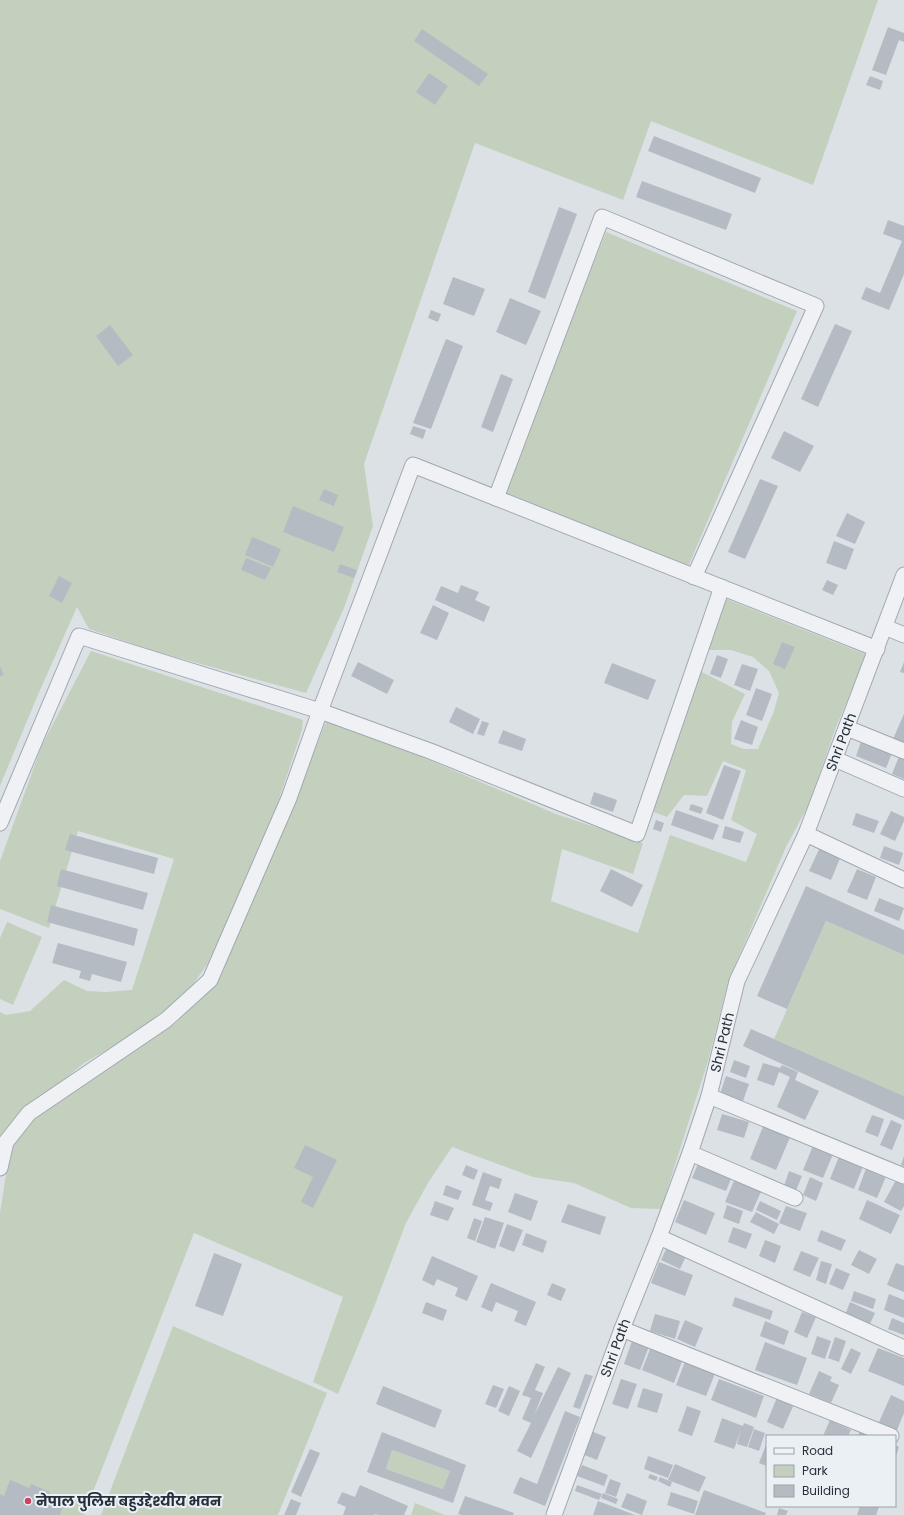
<svg xmlns="http://www.w3.org/2000/svg" width="904" height="1515" font-family="Poppins,'Noto Sans Devanagari',sans-serif">
<style>
.green{fill:#c4d0be}
.building{fill:#b4bbc3;fill-rule:evenodd}
.lines{fill:none;stroke-linecap:round;stroke-linejoin:round}
.street-casing{stroke:#a2a8b0;stroke-width:17}
.street{stroke:#eff1f5;stroke-width:15}
.poi-dot{fill:#cb4262;stroke:#ebf0f4;stroke-width:1.5}
.labels{text-anchor:middle;dominant-baseline:central;stroke-width:4;stroke-linejoin:round;paint-order:stroke}
.street-label{font-size:14px;fill:#26303c;stroke:#ebf0f4}
.poi-label{font-size:14px;font-weight:bold;fill:#26303c;stroke:#ebf0f4;text-anchor:start}
</style>
<rect width="100%" height="100%" fill="#dce1e6"/>
<path class="green" d="M 0,0 L 878,0 L 813,185 L 651,121 L 623,200 L 475,143 L 364,464 L 373,526 L 344,608 L 306,693 L 154,651 L 89,629 L 77,607 L 37,697 L 0,786 Z
M 606,232 L 797,311 L 688,567 L 502,495 Z
M 724,598 L 867,655 L 836,727 L 809,804 L 786,847 L 728,982 L 708,1061 L 661,1209 L 631,1208 L 574,1183 L 533,1177 L 452,1147 L 428,1183 L 406,1223 L 374,1307 L 338,1394 L 313,1382 L 343,1297 L 194,1233 L 84,1515 L 0,1515 L 0,1213 L 10,1149 L 33,1117 L 89,1076 L 175,1024 L 213,985 L 279,836 L 328,717 L 556,814 L 643,843 L 633,874 L 562,849 L 551,901 L 638,933 L 670,835 L 746,862 L 757,834 L 731,820 L 746,770 L 723,761 L 707,796 L 684,795 L 667,817 L 651,811 L 700,671 L 745,694 L 732,722 L 731,744 L 744,749 L 758,749 L 774,711 L 779,693 L 769,671 L 753,657 L 731,650 L 706,650 Z
M 91,651 L 303,720 L 302,730 L 267,836 L 208,963 L 187,993 L 128,1038 L 84,1063 L 24,1112 L 0,1144 L 0,1012 L 6,1015 L 30,1011 L 64,980 L 87,991 L 106,992 L 132,990 L 174,859 L 78,831 L 49,928 L 0,909 L 0,861 L 42,745 Z
M 826,921 L 904,955 L 904,1096 L 774,1039 Z
M 7,922 L 42,937 L 13,1005 L 0,999 L 0,938 Z
M 173,1326 L 327,1393 L 278,1515 L 101,1515 Z
M 392,1450 L 450,1471 L 443,1489 L 386,1469 Z
M 415,1503 L 445,1515 L 411,1515 Z"/>
<path class="building" d="M 888,27 L 904,33 L 904,42 L 899,40 L 886,75 L 872,70 Z
M 422,29 L 488,74 L 479,86 L 414,41 Z
M 429,73 L 448,86 L 435,105 L 416,92 Z
M 870,76 L 883,81 L 880,90 L 866,85 Z
M 654,136 L 761,178 L 755,193 L 648,151 Z
M 642,181 L 732,214 L 726,230 L 636,197 Z
M 559,207 L 577,214 L 545,299 L 528,292 Z
M 888,220 L 904,226 L 904,274 L 889,310 L 861,299 L 866,287 L 880,293 L 902,241 L 883,234 Z
M 453,277 L 485,289 L 474,316 L 443,304 Z
M 510,298 L 541,311 L 526,345 L 496,332 Z
M 431,310 L 441,314 L 438,322 L 428,318 Z
M 835,324 L 852,331 L 818,407 L 801,399 Z
M 110,325 L 133,355 L 118,366 L 96,336 Z
M 446,339 L 463,346 L 431,429 L 413,423 Z
M 501,374 L 513,379 L 493,432 L 481,427 Z
M 413,426 L 426,430 L 423,439 L 410,434 Z
M 784,431 L 814,446 L 800,472 L 771,458 Z
M 760,479 L 778,486 L 745,559 L 728,552 Z
M 324,489 L 338,495 L 334,506 L 319,500 Z
M 293,506 L 344,527 L 334,552 L 283,532 Z
M 847,513 L 865,522 L 855,544 L 836,536 Z
M 252,537 L 281,549 L 273,567 L 245,555 Z
M 834,541 L 854,549 L 846,570 L 826,563 Z
M 246,558 L 271,568 L 265,580 L 241,570 Z
M 340,564 L 357,570 L 354,578 L 337,572 Z
M 59,576 L 72,583 L 62,603 L 49,596 Z
M 827,580 L 838,585 L 833,595 L 822,590 Z
M 461,585 L 479,592 L 475,600 L 490,607 L 484,622 L 435,600 L 441,586 L 458,593 Z
M 433,605 L 449,613 L 437,640 L 420,633 Z
M 782,642 L 795,647 L 785,669 L 773,664 Z
M 717,655 L 728,659 L 721,678 L 710,674 Z
M 358,662 L 394,680 L 387,694 L 351,676 Z
M 904,662 L 904,673 L 900,672 Z
M 612,663 L 656,680 L 648,700 L 604,683 Z
M 742,664 L 758,669 L 750,691 L 734,685 Z
M 0,666 L 4,675 L 0,676 Z
M 756,688 L 772,694 L 762,721 L 746,715 Z
M 456,707 L 480,719 L 473,734 L 449,722 Z
M 904,714 L 904,744 L 893,739 Z
M 741,720 L 758,727 L 752,745 L 734,739 Z
M 482,721 L 489,723 L 484,736 L 477,734 Z
M 503,730 L 526,739 L 522,751 L 498,743 Z
M 862,739 L 893,751 L 886,768 L 856,756 Z
M 900,754 L 904,755 L 904,779 L 892,774 Z
M 724,765 L 741,771 L 723,820 L 706,813 Z
M 594,792 L 617,800 L 613,812 L 590,804 Z
M 691,804 L 703,808 L 701,814 L 689,810 Z
M 676,810 L 719,825 L 713,840 L 671,825 Z
M 891,811 L 904,817 L 904,821 L 895,841 L 880,834 Z
M 856,813 L 879,821 L 874,833 L 852,825 Z
M 656,820 L 664,823 L 661,832 L 653,829 Z
M 725,826 L 744,832 L 740,843 L 722,838 Z
M 70,834 L 158,858 L 154,874 L 65,850 Z
M 884,846 L 903,853 L 899,865 L 880,858 Z
M 820,847 L 841,856 L 831,880 L 809,871 Z
M 61,869 L 148,893 L 143,910 L 57,886 Z
M 611,869 L 643,885 L 632,907 L 600,891 Z
M 857,869 L 876,877 L 867,900 L 847,892 Z
M 806,886 L 904,930 L 904,955 L 826,921 L 787,1009 L 757,996 Z
M 879,898 L 904,908 L 899,921 L 874,911 Z
M 51,905 L 138,929 L 134,946 L 47,922 Z
M 58,943 L 127,962 L 121,982 L 92,974 L 90,981 L 79,978 L 81,971 L 52,963 Z
M 751,1029 L 904,1096 L 904,1120 L 743,1046 Z
M 734,1060 L 750,1066 L 746,1078 L 730,1072 Z
M 763,1063 L 780,1068 L 782,1065 L 798,1072 L 795,1080 L 819,1091 L 805,1120 L 777,1107 L 790,1077 L 779,1072 L 774,1086 L 757,1080 Z
M 726,1076 L 749,1084 L 743,1101 L 720,1094 Z
M 722,1114 L 749,1122 L 744,1138 L 717,1130 Z
M 872,1115 L 884,1119 L 878,1137 L 865,1132 Z
M 891,1120 L 902,1125 L 892,1150 L 880,1145 Z
M 764,1124 L 791,1135 L 776,1170 L 750,1159 Z
M 305,1145 L 337,1160 L 313,1208 L 301,1202 L 313,1177 L 294,1168 Z
M 813,1146 L 833,1154 L 823,1178 L 803,1170 Z
M 840,1154 L 864,1164 L 854,1189 L 830,1179 Z
M 904,1156 L 904,1166 L 901,1165 Z
M 699,1161 L 733,1174 L 726,1191 L 692,1178 Z
M 466,1165 L 478,1170 L 474,1180 L 462,1175 Z
M 867,1166 L 887,1174 L 877,1198 L 858,1190 Z
M 789,1171 L 802,1176 L 795,1193 L 783,1189 Z
M 483,1172 L 502,1179 L 499,1189 L 490,1186 L 485,1200 L 493,1203 L 490,1211 L 472,1205 Z
M 736,1176 L 763,1187 L 752,1212 L 725,1202 Z
M 810,1177 L 823,1183 L 816,1201 L 803,1195 Z
M 896,1180 L 904,1184 L 904,1206 L 901,1211 L 884,1202 Z
M 446,1185 L 462,1191 L 458,1200 L 443,1195 Z
M 515,1193 L 538,1201 L 531,1221 L 508,1212 Z
M 684,1200 L 715,1213 L 706,1235 L 675,1222 Z
M 867,1200 L 900,1215 L 891,1234 L 859,1219 Z
M 435,1201 L 454,1208 L 448,1221 L 430,1215 Z
M 760,1201 L 781,1211 L 777,1220 L 756,1210 Z
M 568,1204 L 606,1217 L 600,1235 L 561,1222 Z
M 727,1205 L 743,1211 L 739,1224 L 723,1218 Z
M 786,1206 L 807,1213 L 800,1231 L 779,1223 Z
M 756,1212 L 779,1224 L 774,1234 L 750,1222 Z
M 485,1217 L 504,1223 L 495,1249 L 476,1242 Z
M 474,1218 L 482,1221 L 475,1241 L 467,1238 Z
M 507,1224 L 523,1230 L 514,1252 L 499,1246 Z
M 733,1227 L 752,1234 L 746,1249 L 728,1242 Z
M 821,1230 L 846,1240 L 841,1251 L 817,1241 Z
M 526,1233 L 547,1241 L 543,1253 L 522,1245 Z
M 765,1240 L 781,1246 L 775,1263 L 759,1256 Z
M 667,1247 L 686,1256 L 680,1269 L 661,1260 Z
M 859,1250 L 877,1259 L 869,1274 L 851,1265 Z
M 801,1251 L 819,1258 L 810,1277 L 793,1270 Z
M 214,1253 L 242,1264 L 223,1316 L 195,1306 Z
M 432,1256 L 478,1276 L 467,1301 L 455,1296 L 458,1288 L 437,1279 L 434,1286 L 422,1280 Z
M 821,1261 L 832,1264 L 826,1284 L 816,1280 Z
M 659,1262 L 693,1275 L 685,1296 L 651,1283 Z
M 896,1263 L 904,1266 L 904,1292 L 887,1285 Z
M 836,1268 L 850,1274 L 843,1290 L 829,1284 Z
M 491,1283 L 536,1302 L 526,1326 L 514,1321 L 518,1311 L 496,1302 L 492,1312 L 481,1307 Z
M 552,1283 L 566,1289 L 561,1301 L 547,1295 Z
M 854,1291 L 876,1299 L 873,1309 L 851,1301 Z
M 889,1294 L 904,1300 L 904,1318 L 884,1310 Z
M 735,1297 L 773,1311 L 770,1320 L 732,1306 Z
M 426,1302 L 447,1310 L 443,1321 L 422,1313 Z
M 850,1302 L 875,1313 L 869,1326 L 845,1315 Z
M 802,1312 L 816,1317 L 807,1338 L 794,1332 Z
M 655,1314 L 680,1321 L 675,1339 L 650,1331 Z
M 892,1318 L 904,1323 L 904,1335 L 888,1329 Z
M 685,1320 L 703,1328 L 695,1347 L 677,1339 Z
M 765,1321 L 789,1331 L 784,1345 L 760,1336 Z
M 817,1336 L 831,1341 L 825,1359 L 811,1354 Z
M 835,1337 L 846,1341 L 839,1362 L 828,1358 Z
M 633,1338 L 650,1344 L 640,1370 L 624,1364 Z
M 765,1342 L 807,1358 L 797,1385 L 755,1370 Z
M 652,1344 L 684,1356 L 674,1383 L 642,1370 Z
M 851,1348 L 861,1353 L 851,1374 L 841,1369 Z
M 878,1348 L 904,1358 L 904,1386 L 868,1371 Z
M 686,1359 L 716,1371 L 706,1396 L 676,1385 Z
M 536,1363 L 545,1367 L 535,1390 L 543,1393 L 534,1416 L 558,1367 L 571,1373 L 531,1458 L 517,1451 L 531,1423 L 522,1419 L 531,1398 L 522,1395 Z
M 819,1371 L 832,1377 L 830,1381 L 839,1385 L 831,1403 L 809,1394 Z
M 585,1374 L 593,1376 L 580,1409 L 573,1407 Z
M 621,1379 L 637,1384 L 628,1409 L 612,1404 Z
M 719,1379 L 764,1396 L 756,1418 L 711,1400 Z
M 493,1385 L 504,1389 L 496,1408 L 485,1404 Z
M 383,1386 L 442,1410 L 435,1428 L 376,1404 Z
M 509,1386 L 520,1391 L 509,1416 L 498,1411 Z
M 643,1388 L 663,1394 L 657,1413 L 637,1407 Z
M 778,1395 L 795,1402 L 783,1429 L 767,1422 Z
M 891,1395 L 904,1401 L 904,1413 L 897,1430 L 879,1422 Z
M 687,1406 L 701,1411 L 692,1436 L 678,1431 Z
M 565,1411 L 580,1417 L 545,1506 L 513,1493 L 520,1477 L 537,1484 Z
M 722,1418 L 743,1426 L 744,1423 L 754,1427 L 747,1447 L 737,1444 L 741,1430 L 734,1449 L 714,1442 Z
M 830,1420 L 851,1430 L 848,1436 L 823,1436 Z
M 754,1429 L 765,1433 L 759,1451 L 748,1447 Z
M 860,1430 L 875,1436 L 858,1436 Z
M 591,1431 L 606,1437 L 597,1460 L 582,1454 Z
M 382,1432 L 466,1465 L 453,1503 L 367,1472 ZM 392,1450 L 450,1471 L 443,1489 L 386,1469 Z
M 767,1442 L 767,1466 L 759,1463 Z
M 895,1445 L 899,1447 L 895,1459 Z
M 310,1449 L 320,1453 L 301,1497 L 291,1492 Z
M 648,1456 L 673,1465 L 668,1478 L 644,1469 Z
M 675,1464 L 706,1477 L 699,1492 L 668,1480 Z
M 582,1465 L 608,1475 L 604,1486 L 577,1476 Z
M 650,1474 L 658,1477 L 656,1481 L 648,1478 Z
M 660,1477 L 672,1482 L 670,1487 L 658,1481 Z
M 610,1479 L 621,1483 L 616,1497 L 605,1493 Z
M 10,1480 L 29,1488 L 31,1484 L 50,1492 L 47,1497 L 64,1504 L 60,1515 L 0,1515 L 0,1494 L 4,1496 Z
M 360,1485 L 408,1506 L 404,1515 L 378,1515 L 375,1514 L 374,1515 L 343,1515 L 346,1507 L 337,1503 L 342,1492 L 355,1497 Z
M 577,1485 L 602,1494 L 599,1500 L 575,1491 Z
M 704,1490 L 766,1513 L 765,1515 L 695,1515 Z
M 671,1492 L 698,1501 L 694,1514 L 667,1505 Z
M 603,1493 L 618,1499 L 616,1504 L 601,1498 Z
M 627,1493 L 647,1501 L 642,1515 L 621,1507 Z
M 465,1496 L 514,1513 L 513,1515 L 462,1515 L 458,1514 Z
M 291,1499 L 301,1503 L 296,1515 L 284,1515 Z
M 598,1501 L 635,1515 L 593,1515 Z
M 860,1506 L 877,1506 L 879,1507 L 876,1515 L 857,1515 Z
M 779,1508 L 788,1511 L 786,1515 L 777,1515 Z"/>
<g class="lines">
<g class="street-casing">
<g id="street">
<path d="M 496,498 L 602,217 L 816,306 L 694,577"/>
<path d="M 722,587 L 637,834 L 430,751 L 320,711 L 413,465 L 877,649"/>
<path d="M 885,627 L 904,635"/>
<path d="M 847,728 L 904,751"/>
<path d="M 835,759 L 904,789"/>
<path d="M 0,823 L 79,636 L 320,711 L 289,798 L 210,980 L 166,1020 L 29,1113 L 6,1142 L 0,1168"/>
<path d="M 806,834 L 904,880"/>
<path d="M 709,1096 L 904,1176"/>
<path d="M 690,1153 L 795,1198"/>
<path d="M 659,1237 L 904,1348"/>
<path d="M 622,1329 L 891,1436"/>
<path id="s1" d="M 554,1515 L 622,1329 L 659,1237 L 690,1153 L 709,1096 L 737,981 L 806,834 L 904,575"/>
</g>
</g>
<use href="#street" class="street"/>
</g>
<circle class="poi-dot" cx="28" cy="1501" r="4"/>
<g class="labels">
<g class="street-label">
<text stroke="none"><textPath href="#s1" startOffset="826">Shri Path</textPath></text>
<text stroke="none"><textPath href="#s1" startOffset="502">Shri Path</textPath></text>
<text stroke="none"><textPath href="#s1" startOffset="178">Shri Path</textPath></text>
</g>
<g class="poi-label">
<text x="36" y="1501">नेपाल पुलिस बहुउद्देश्यीय भवन</text>
</g>
</g>
<rect x="766" y="1435" width="130" height="72" fill="#ebf0f4" stroke="#9ca3aa"/>
<rect x="774" y="1448" width="20" height="6" fill="#eff1f5" stroke="#9ca3aa"/>
<text x="802" y="1455" font-size="12" fill="#26303c">Road</text>
<rect x="774" y="1465" width="20" height="12" fill="#c4d0be" stroke="#9ca3aa"/>
<text x="802" y="1475" font-size="12" fill="#26303c">Park</text>
<rect x="774" y="1485" width="20" height="12" fill="#b4bbc3" stroke="#9ca3aa"/>
<text x="802" y="1495" font-size="12" fill="#26303c">Building</text>
</svg>
